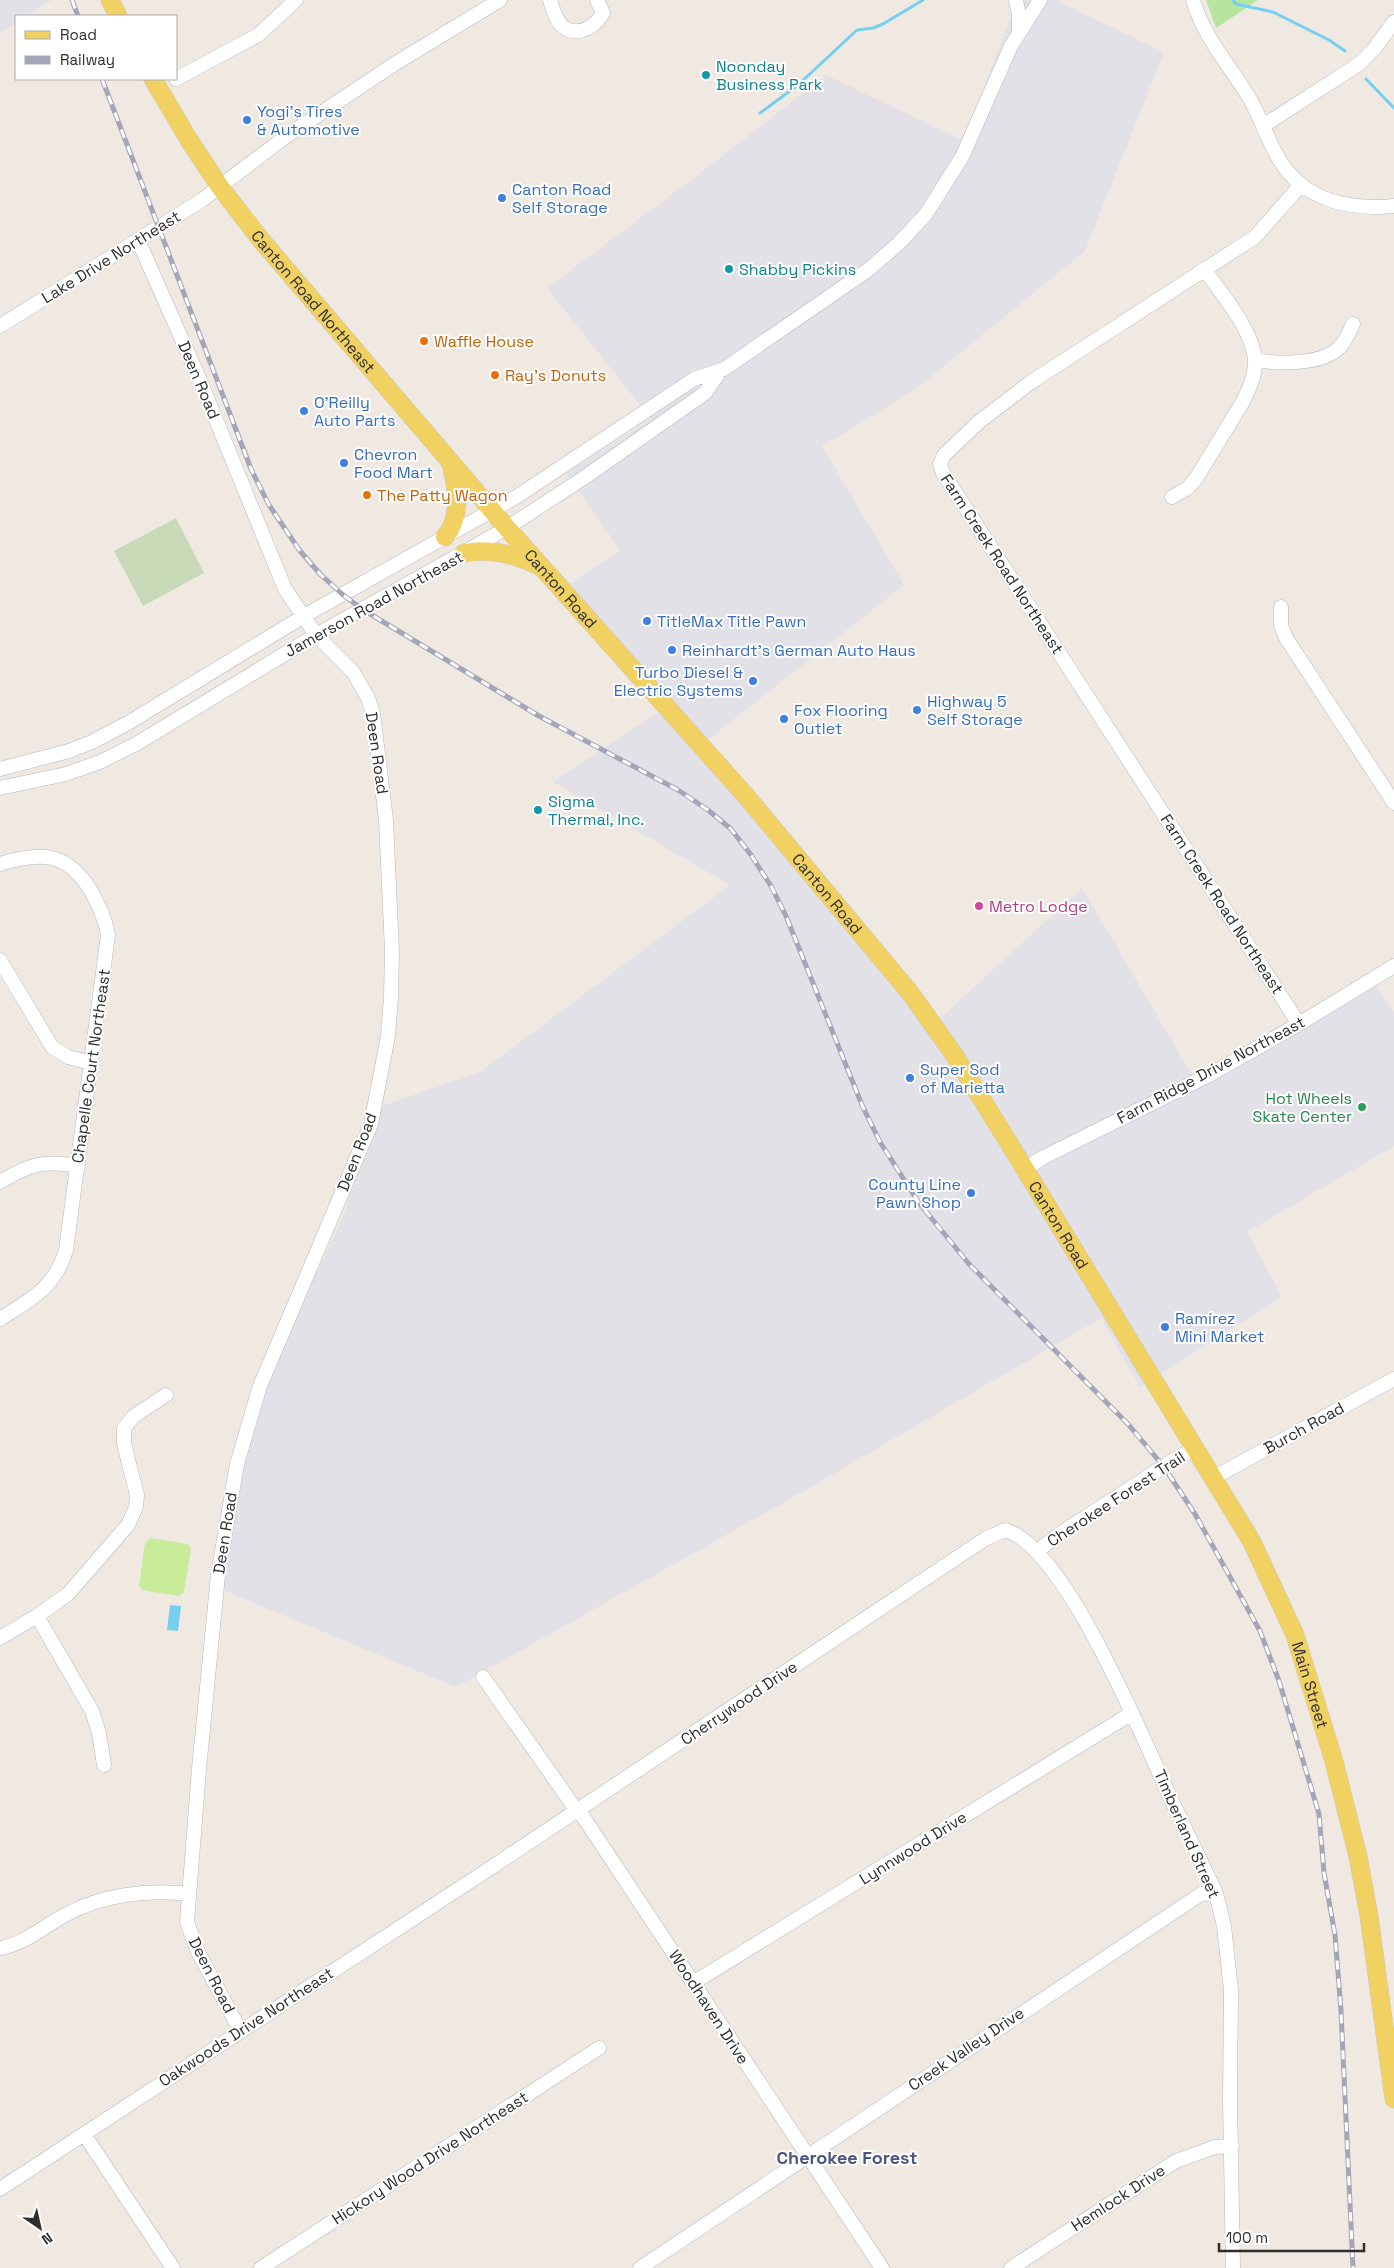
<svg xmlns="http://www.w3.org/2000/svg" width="1394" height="2268" font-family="'Space Grotesk',sans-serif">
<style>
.industrial{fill:#e3e1e8}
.green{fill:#b6e59e}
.cemetery{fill:#c8d9b8}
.pitch{fill:#c9ec9a}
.water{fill:#75cff0}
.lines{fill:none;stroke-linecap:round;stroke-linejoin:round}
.stream{stroke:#75cff0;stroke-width:3}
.minor-casing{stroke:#b4b7c1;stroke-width:15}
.major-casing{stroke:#c9c9c9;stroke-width:19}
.minor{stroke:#fff;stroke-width:14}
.major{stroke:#f2d163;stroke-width:18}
.rail-casing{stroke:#a3a6b8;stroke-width:5}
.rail{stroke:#fff;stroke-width:3;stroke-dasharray:9;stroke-linecap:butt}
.culture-dot{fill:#0f9aa8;stroke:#fff;stroke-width:2}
.shop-dot{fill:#3f7fe0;stroke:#fff;stroke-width:2}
.food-dot{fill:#e8710a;stroke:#fff;stroke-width:2}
.hotel-dot{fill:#d1479c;stroke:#fff;stroke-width:2}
.leisure-dot{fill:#2e9e5b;stroke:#fff;stroke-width:2}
.labels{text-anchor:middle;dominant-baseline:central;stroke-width:4;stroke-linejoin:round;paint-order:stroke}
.culture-label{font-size:16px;fill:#0d838f;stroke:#fff;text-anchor:start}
.shop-label{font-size:16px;fill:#366cbe;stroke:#fff;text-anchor:start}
.street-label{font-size:16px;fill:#2e2e2e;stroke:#fff}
.food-label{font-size:16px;fill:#c56008;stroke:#fff;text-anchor:start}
.hotel-label{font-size:16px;fill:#b23c85;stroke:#fff;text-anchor:start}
.leisure-label{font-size:16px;fill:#27864d;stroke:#fff;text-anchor:end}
.neighbourhood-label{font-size:18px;font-weight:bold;fill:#4d5680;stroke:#fff}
</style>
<rect width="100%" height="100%" fill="#efe9e1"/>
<path class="industrial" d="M 0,0 L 52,0 L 26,16 L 16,16 L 16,23 L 0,33 Z
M 1017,0 L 1055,0 L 1164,52 L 1085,251 L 916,389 L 822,446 L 904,585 L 700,746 L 935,1023 L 1082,888 L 1198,1085 L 1373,981 L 1394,1012 L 1394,1146 L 1247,1232 L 1282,1297 L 1140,1387 L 1101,1318 L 804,1491 L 456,1687 L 211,1585 L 258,1392 L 342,1220 L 355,1178 L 382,1106 L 480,1072 L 730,885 L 553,782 L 662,710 L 562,589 L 620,550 L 567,473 L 651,419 L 547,288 L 707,168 L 826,75 L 964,141 Z"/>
<path class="green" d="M 1206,0 L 1258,0 L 1216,28 Z"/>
<path class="cemetery" d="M 176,518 L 204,573 L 143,606 L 114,551 Z"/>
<path class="pitch" d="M 150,1538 L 188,1544 L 191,1549 L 184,1592 L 179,1596 L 142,1590 L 139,1586 L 145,1543 Z"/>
<path class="water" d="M 170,1605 L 181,1606 L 178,1631 L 167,1630 Z"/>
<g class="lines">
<path class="stream" d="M 1233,0 L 1236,4 L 1273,12 L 1329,40 L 1345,51
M 1366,79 L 1394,108
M 760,113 L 798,85 L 857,30 L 873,28 L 883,24 L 923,0"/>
<g class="minor-casing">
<path id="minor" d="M 550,0 C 553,9 556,23 565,28 C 579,37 596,26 603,13 L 597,0
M 1016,0 L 1019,15 L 1019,31
M 1193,0 C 1204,38 1230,66 1250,99 C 1261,119 1268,141 1280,161 C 1305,201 1350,210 1394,206
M 176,79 L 258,35 L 296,0
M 1263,126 L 1359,64 L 1374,49 L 1394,22
M 138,240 L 199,378 L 285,589 L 316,635 L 353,672 L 368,698 L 373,713 L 386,820 L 392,951 L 391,997 L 388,1036 L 371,1124 L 260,1386 L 237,1464 L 218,1575 L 199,1769 L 187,1922 L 198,1952 L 240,2030
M 0,326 L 202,200 L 288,135 L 396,63 L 500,0
M 1255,360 C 1278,364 1321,365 1339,348 C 1346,341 1349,332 1353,324
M 1172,497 L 1188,488 L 1197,477 L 1242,403 C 1249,390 1256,375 1255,359 C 1252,329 1221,293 1204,269
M 1281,607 L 1281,625 L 1286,638 L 1394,803
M 0,769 L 69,751 L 92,742 L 128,723 L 304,616 L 516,497 L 694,379 L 724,369 L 868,270 L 898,244 L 926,214 L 962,157 L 1011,46 L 1040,0
M 0,788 L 66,774 L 100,762 L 136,744 L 316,635 L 507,528 L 585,477 L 705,393 L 721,370
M 0,864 C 40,852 67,851 91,891 C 99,906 105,918 108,935 L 66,1250 C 55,1288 31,1299 0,1319
M 0,960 L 52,1047 L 68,1057 L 91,1063
M 1299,1024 L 943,473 L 940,464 L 944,455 L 980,421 L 1031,382 L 1255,237 L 1300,186
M 1025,1169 L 1042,1158 L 1211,1074 L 1299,1024 L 1394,966
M 0,1182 C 30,1164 43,1160 78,1166
M 1213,1478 L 1394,1379
M 1037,1551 L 1058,1535 L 1180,1456 L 1196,1449
M 37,1616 L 92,1711 L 99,1733 L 104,1765
M 0,1638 L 37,1616 L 68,1594 L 128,1525 L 136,1507 L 137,1495 L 124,1444 L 124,1428 L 134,1416 L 166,1395
M 483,1677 L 577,1811 L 582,1815 L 882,2268
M 0,1948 C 25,1944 44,1926 65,1915 C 101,1895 147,1889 189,1894
M 693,1983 L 1132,1713
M 84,2134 L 173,2268
M 0,2189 L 492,1867 L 985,1539 L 1005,1530 C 1065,1546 1143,1739 1170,1797 C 1185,1829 1201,1861 1216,1893 L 1224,1926 L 1231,1990 L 1230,2101 L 1233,2268
M 261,2268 L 599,2048
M 640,2268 L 1201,1894 L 1216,1893
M 1011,2268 L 1176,2161 L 1215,2147 L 1232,2146"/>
</g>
<g class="major-casing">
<g id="major">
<path d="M 110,0 L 118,16"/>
<path id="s1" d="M 153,79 L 189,140 L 220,187 L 261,240 L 507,528 L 746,796 L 911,994 L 953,1053 L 1009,1143 L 1252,1542 L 1295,1635 L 1333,1758 L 1358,1856 L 1369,1916 L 1394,2099"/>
<path d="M 445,537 C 462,517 457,487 451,464"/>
<path d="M 464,553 C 491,548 515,554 539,566"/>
</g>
</g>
<use href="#minor" class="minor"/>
<use href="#major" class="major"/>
<g class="rail-casing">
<path id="rail" d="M 72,0 L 78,16
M 102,79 L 251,469 L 269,505 L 300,551 L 321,575 L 342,594 L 362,609 L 539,716 L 678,790 L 708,810 L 731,829 L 751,855 L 771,886 L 786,916 L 862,1105 L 880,1142 L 919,1203 L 969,1264 L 1128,1424 L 1164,1467 L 1195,1514 L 1260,1631 L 1279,1681 L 1319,1814 L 1324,1873 L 1335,1935 L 1341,2011 L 1353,2268"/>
</g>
<use href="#rail" class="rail"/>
</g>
<g class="culture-dot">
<circle cx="706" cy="75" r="5"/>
<circle cx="729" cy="269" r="5"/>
<circle cx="538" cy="810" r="5"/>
</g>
<g class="shop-dot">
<circle cx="247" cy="120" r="5"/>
<circle cx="502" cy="198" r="5"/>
<circle cx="304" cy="411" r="5"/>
<circle cx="344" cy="463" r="5"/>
<circle cx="647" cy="621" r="5"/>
<circle cx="672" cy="650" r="5"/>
<circle cx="753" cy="681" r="5"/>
<circle cx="917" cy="710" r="5"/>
<circle cx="784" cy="719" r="5"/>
<circle cx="910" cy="1078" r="5"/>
<circle cx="971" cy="1193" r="5"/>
<circle cx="1165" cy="1327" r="5"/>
</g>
<g class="food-dot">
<circle cx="424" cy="341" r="5"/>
<circle cx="495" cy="375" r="5"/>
<circle cx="367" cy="495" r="5"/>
</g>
<circle class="hotel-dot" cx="979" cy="906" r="5"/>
<circle class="leisure-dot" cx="1362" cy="1107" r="5"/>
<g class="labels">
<g class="culture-label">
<text x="716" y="66">Noonday<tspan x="716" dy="18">Business Park</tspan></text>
<text x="739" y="269">Shabby Pickins</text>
<text x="548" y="801">Sigma<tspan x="548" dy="18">Thermal, Inc.</tspan></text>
</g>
<g class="shop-label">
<text x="257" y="111">Yogi's Tires<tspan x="257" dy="18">&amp; Automotive</tspan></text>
<text x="512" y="189">Canton Road<tspan x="512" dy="18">Self Storage</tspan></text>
<text x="314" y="402">O'Reilly<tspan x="314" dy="18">Auto Parts</tspan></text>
<text x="354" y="454">Chevron<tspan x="354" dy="18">Food Mart</tspan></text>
<text x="657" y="621">TitleMax Title Pawn</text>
<text x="682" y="650">Reinhardt's German Auto Haus</text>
<text x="743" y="672" text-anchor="end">Turbo Diesel &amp;<tspan x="743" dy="18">Electric Systems</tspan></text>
<text x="927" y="701">Highway 5<tspan x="927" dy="18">Self Storage</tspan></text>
<text x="794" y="710">Fox Flooring<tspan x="794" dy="18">Outlet</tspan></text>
<text x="920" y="1069">Super Sod<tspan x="920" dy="18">of Marietta</tspan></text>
<text x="961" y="1184" text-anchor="end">County Line<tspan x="961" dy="18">Pawn Shop</tspan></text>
<text x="1175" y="1318">Ramírez<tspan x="1175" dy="18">Mini Market</tspan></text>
</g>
<g class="street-label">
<text transform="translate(111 257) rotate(-32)">Lake Drive Northeast</text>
<text stroke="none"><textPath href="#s1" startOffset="275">Canton Road Northeast</textPath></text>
<text transform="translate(199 380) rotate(67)">Deen Road</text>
<text transform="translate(1002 564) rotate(57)">Farm Creek Road Northeast</text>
<text stroke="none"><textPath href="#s1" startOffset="654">Canton Road</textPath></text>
<text transform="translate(374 604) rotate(-29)">Jamerson Road Northeast</text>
<text transform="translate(377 753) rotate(82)">Deen Road</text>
<text stroke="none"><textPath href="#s1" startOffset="1059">Canton Road</textPath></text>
<text transform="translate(1222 904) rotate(57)">Farm Creek Road Northeast</text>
<text transform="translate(91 1066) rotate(-82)">Chapelle Court Northeast</text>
<text transform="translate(1211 1070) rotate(-28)">Farm Ridge Drive Northeast</text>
<text transform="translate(357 1152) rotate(-69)">Deen Road</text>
<text stroke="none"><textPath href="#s1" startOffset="1464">Canton Road</textPath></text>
<text transform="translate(1304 1428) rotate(-29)">Burch Road</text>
<text transform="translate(1116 1499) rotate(-33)">Cherokee Forest Trail</text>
<text transform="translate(225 1533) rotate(-81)">Deen Road</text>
<text stroke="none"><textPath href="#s1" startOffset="1990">Main Street</textPath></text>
<text transform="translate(739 1703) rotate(-34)">Cherrywood Drive</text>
<text transform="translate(1187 1834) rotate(66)">Timberland Street</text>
<text transform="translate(913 1848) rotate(-32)">Lynnwood Drive</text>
<text transform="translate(212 1975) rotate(63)">Deen Road</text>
<text transform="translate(709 2007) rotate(57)">Woodhaven Drive</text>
<text transform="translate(246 2027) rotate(-33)">Oakwoods Drive Northeast</text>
<text transform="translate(966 2049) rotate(-34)">Creek Valley Drive</text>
<text transform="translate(430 2158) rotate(-33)">Hickory Wood Drive Northeast</text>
<text transform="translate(1118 2198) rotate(-33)">Hemlock Drive</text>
</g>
<g class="food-label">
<text x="434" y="341">Waffle House</text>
<text x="505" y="375">Ray's Donuts</text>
<text x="377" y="495">The Patty Wagon</text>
</g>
<g class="hotel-label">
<text x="989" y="906">Metro Lodge</text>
</g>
<g class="leisure-label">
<text x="1352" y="1098">Hot Wheels<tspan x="1352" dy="18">Skate Center</tspan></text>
</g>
<g class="neighbourhood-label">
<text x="847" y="2157">Cherokee Forest</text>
</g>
</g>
<rect x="15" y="15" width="162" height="65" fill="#ffffff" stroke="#ababab"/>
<rect x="25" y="31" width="25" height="8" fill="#f2d163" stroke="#ababab"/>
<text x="60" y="40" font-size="15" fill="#2e2e2e">Road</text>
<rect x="25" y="56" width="25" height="8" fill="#a3a6b8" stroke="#ababab"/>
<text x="60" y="65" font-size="15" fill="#2e2e2e">Railway</text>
<g transform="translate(40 2228) rotate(146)" stroke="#ffffff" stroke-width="4" paint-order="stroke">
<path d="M0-4L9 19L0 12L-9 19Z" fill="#2e2e2e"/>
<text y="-8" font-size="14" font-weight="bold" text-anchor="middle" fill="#2e2e2e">N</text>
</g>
<path d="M1219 2243v8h145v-8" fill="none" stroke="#2e2e2e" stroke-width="2.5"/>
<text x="1226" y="2243" font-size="15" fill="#2e2e2e" stroke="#ffffff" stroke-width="4" paint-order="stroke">100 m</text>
</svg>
